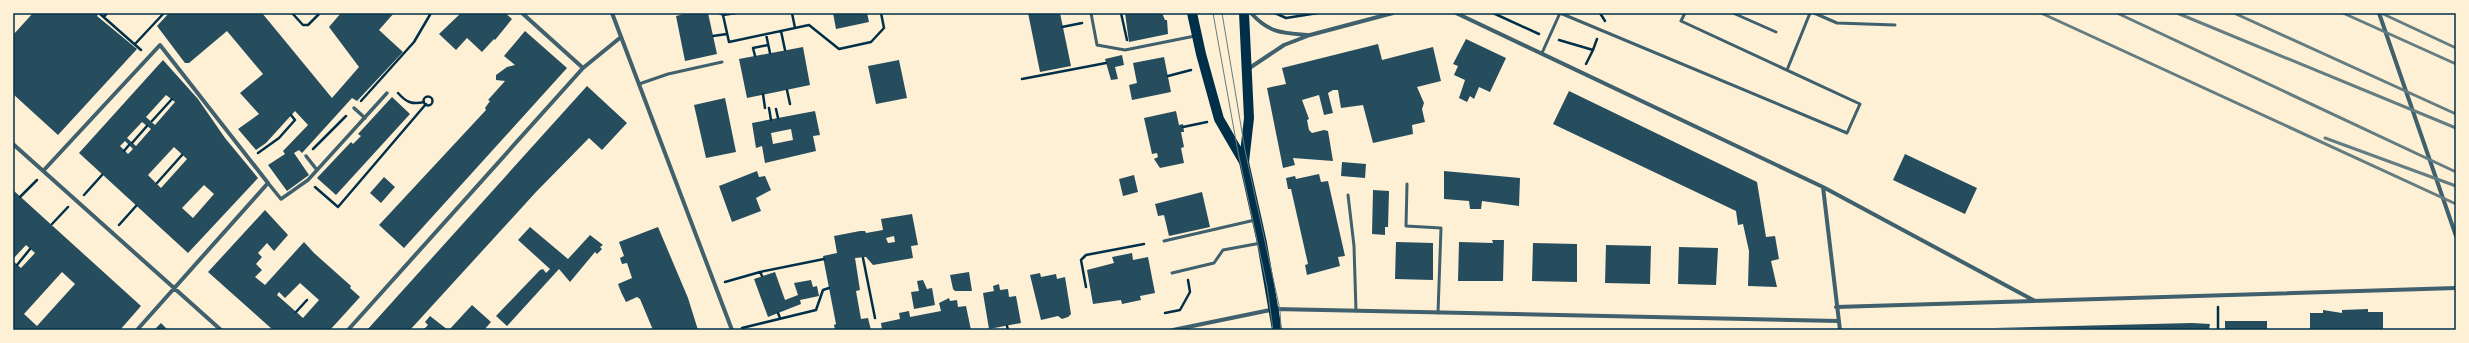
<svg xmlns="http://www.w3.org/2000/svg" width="2469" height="343" font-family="'Open Sans',sans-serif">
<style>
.building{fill:#264d5e;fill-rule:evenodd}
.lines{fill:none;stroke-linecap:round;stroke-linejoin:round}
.path{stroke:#003049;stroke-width:2.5}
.service{stroke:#3f606c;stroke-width:3}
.pedestrian{stroke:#3f606c;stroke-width:3.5}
.minor{stroke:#3f606c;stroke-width:4}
.primary{stroke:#003049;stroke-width:10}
.tram{stroke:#657d81;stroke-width:1}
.rail{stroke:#657d81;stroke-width:3}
.neatline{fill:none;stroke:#003049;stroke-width:1.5}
</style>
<rect width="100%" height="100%" fill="#fdf0d5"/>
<path class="building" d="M 33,13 L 99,13 L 97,16 L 137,49 L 58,135 L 13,94 L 13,35 Z
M 169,13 L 262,13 L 332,98 L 359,67 L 329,27 L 341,13 L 394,13 L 379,30 L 403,52 L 357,101 L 352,98 L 302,153 L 299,150 L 294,153 L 309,175 L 287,191 L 268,165 L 285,154 L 283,151 L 308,125 L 295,111 L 266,143 L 256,150 L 238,129 L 259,114 L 240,93 L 263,74 L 227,31 L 189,63 L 185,63 L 157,26 Z
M 461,13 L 505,13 L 512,19 L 495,40 L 494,39 L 482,52 L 467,38 L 456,50 L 439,34 Z
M 688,13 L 708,13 L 717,54 L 685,61 L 676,16 Z
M 833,13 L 867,13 L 869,22 L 836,29 Z
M 1028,13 L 1060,13 L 1071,66 L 1040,72 Z
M 1125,13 L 1162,13 L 1165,20 L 1167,20 L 1168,34 L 1129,42 Z
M 525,31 L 567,68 L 404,248 L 379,225 L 486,110 L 485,108 L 490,101 L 488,100 L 505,81 L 496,80 L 496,75 L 507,67 L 515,65 L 504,56 Z
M 1466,39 L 1506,58 L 1490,92 L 1479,87 L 1474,99 L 1470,96 L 1467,102 L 1459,98 L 1465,80 L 1454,75 L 1458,66 L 1453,64 Z
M 1378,44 L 1382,60 L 1433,47 L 1441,81 L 1417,87 L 1424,103 L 1422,109 L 1425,122 L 1412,125 L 1413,134 L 1373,143 L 1363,105 L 1341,108 L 1338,90 L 1333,90 L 1328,93 L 1333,113 L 1324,115 L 1319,95 L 1302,100 L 1309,119 L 1307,120 L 1309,130 L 1312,133 L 1324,130 L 1328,131 L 1333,161 L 1293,158 L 1295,165 L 1283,168 L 1267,88 L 1286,84 L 1282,68 Z
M 803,47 L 810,85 L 747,98 L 739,59 Z
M 1122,55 L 1124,65 L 1115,67 L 1118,79 L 1111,80 L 1105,59 Z
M 1164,57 L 1171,92 L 1132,100 L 1129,85 L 1137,83 L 1133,63 Z
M 163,60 L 198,99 L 225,138 L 258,178 L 188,253 L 79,153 ZM 166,95 L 175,102 L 155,125 L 146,117 ZM 142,122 L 151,129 L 136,146 L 127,138 ZM 125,141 L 133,149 L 128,154 L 120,146 ZM 174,147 L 187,159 L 161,188 L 148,175 ZM 204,185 L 214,194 L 193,218 L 182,208 Z
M 899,60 L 907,98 L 876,104 L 868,66 Z
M 587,86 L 627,123 L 602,150 L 589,138 L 536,192 L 410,330 L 367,330 Z
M 1569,91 L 1757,182 L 1766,237 L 1775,236 L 1779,259 L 1771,261 L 1777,287 L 1748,286 L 1749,251 L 1743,224 L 1738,225 L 1736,211 L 1553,124 Z
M 392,97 L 410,114 L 336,195 L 317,178 L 351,142 L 353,144 L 361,136 L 358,134 Z
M 725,98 L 736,152 L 706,158 L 694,105 Z
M 815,111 L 820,135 L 813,136 L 816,151 L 765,163 L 762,146 L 756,148 L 752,123 ZM 791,129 L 793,140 L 773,144 L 771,133 Z
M 1176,111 L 1179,125 L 1183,124 L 1184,132 L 1181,132 L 1184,147 L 1181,148 L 1184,163 L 1160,168 L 1154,159 L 1158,157 L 1157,153 L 1152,154 L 1144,118 Z
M 1905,154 L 1977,188 L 1965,214 L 1893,180 Z
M 1342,162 L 1366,164 L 1365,178 L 1341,176 Z
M 757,171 L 759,177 L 765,176 L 771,190 L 756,198 L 761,211 L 732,222 L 719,186 Z
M 1444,171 L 1520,178 L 1519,206 L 1482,201 L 1481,209 L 1470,209 L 1469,201 L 1444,199 Z
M 1319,174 L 1321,182 L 1328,181 L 1345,256 L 1338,257 L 1340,266 L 1307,275 L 1305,265 L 1308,264 L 1291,189 L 1288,189 L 1286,178 L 1295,176 L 1296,179 Z
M 1134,175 L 1138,192 L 1123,196 L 1119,179 Z
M 384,177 L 395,187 L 381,203 L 370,193 Z
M 13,190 L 141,306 L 120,330 L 13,330 L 13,261 L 21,268 L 35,253 L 26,245 L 13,259 ZM 62,272 L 75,284 L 37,326 L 24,314 Z
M 1373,190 L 1389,191 L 1388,227 L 1385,227 L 1385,235 L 1372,234 Z
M 1202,192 L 1210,227 L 1169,236 L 1164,215 L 1158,216 L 1155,204 Z
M 265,210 L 288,235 L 274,251 L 267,243 L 258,253 L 262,257 L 256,264 L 262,270 L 255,277 L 265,285 L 304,242 L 314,253 L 351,286 L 350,288 L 360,297 L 330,330 L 273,330 L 208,272 ZM 300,283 L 319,300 L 303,318 L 277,295 L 279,292 L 285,298 Z
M 912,214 L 918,245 L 911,246 L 913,258 L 873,265 L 866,257 L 855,258 L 860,290 L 856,291 L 861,319 L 868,318 L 871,330 L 835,330 L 834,325 L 836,324 L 824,262 L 823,256 L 837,253 L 834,236 L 860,231 L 865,231 L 866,233 L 883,230 L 881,219 ZM 894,236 L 895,242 L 888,243 L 886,238 Z
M 530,227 L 568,259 L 590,235 L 603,245 L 600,247 L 602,249 L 597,254 L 595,252 L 570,282 L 559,269 L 507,326 L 496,316 L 540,270 L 543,269 L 546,273 L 550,269 L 518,240 Z
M 658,227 L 688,298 L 698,330 L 653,330 L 640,299 L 637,297 L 626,302 L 621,292 L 618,284 L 632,278 L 627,263 L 622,264 L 620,258 L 624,256 L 619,242 Z
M 1492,240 L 1504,240 L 1503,281 L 1458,281 L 1459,242 L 1493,243 Z
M 1396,242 L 1433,243 L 1433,280 L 1395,279 Z
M 1533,243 L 1577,244 L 1577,282 L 1532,281 Z
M 1606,245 L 1651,246 L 1650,284 L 1605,283 Z
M 1679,247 L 1718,248 L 1716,285 L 1678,284 Z
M 1132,253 L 1133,260 L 1148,257 L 1155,293 L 1140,296 L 1141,300 L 1122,304 L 1121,300 L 1093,304 L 1087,270 L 1114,263 L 1112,257 Z
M 775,272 L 785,300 L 798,295 L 794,283 L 811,280 L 813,287 L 817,286 L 819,296 L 800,300 L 801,304 L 768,317 L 754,279 Z
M 969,272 L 972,291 L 955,291 L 953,289 L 950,275 Z
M 1040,273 L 1041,277 L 1056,274 L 1057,279 L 1065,277 L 1071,314 L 1068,317 L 1062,319 L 1058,316 L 1041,320 L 1030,275 Z
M 923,280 L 927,289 L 932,288 L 935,305 L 914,309 L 911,292 L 919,291 L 917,281 Z
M 999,284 L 1000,290 L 1008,289 L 1009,297 L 1016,296 L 1021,323 L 989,329 L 983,293 L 994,291 L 993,286 Z
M 949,298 L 950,301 L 957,300 L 958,307 L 966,306 L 971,330 L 882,330 L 881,323 L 900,319 L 899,313 L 909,311 L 910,317 L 941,311 L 939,303 Z
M 472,305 L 491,322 L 484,330 L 449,330 Z
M 2368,309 L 2368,312 L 2383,312 L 2383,330 L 2310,330 L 2310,313 L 2323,313 L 2323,310 L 2342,313 L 2342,310 Z
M 430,316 L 448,330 L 423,330 L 428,325 L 425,322 Z
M 2225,321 L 2267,321 L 2267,330 L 2225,330 Z
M 161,323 L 168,330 L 154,330 Z
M 2192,323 L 2210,324 L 2209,330 L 1994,328 Z"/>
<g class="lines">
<path class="path" d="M 99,13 L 141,50
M 292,13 L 303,25 L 308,25 L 320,13
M 719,13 L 723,15 L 736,13
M 792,13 L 795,28
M 1121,13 L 1127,40
M 1275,13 L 1286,18 L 1318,13
M 1493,13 L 1539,34
M 1600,13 L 1605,21
M 723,15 L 729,42 L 809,25 L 839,49 L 871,42 L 884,28 L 881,13
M 104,17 L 107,13
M 1062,27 L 1082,23
M 781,31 L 785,50
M 766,34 L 770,53
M 713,36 L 727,34
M 1559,40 L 1593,50 L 1597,39
M 135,44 L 164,13
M 755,56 L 753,48 L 768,45
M 1586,64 L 1593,50
M 1168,76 L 1191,70
M 1022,79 L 1106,63
M 787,90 L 790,104
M 398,93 C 406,102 412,105 424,102
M 763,94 L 765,108
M423.5 101a4.5 4.5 0 1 1 9 0a4.5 4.5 0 1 1-9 0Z
M 361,101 L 414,42 L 431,13
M 769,108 L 771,120
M 776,109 L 778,118
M 152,121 L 172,99
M 1183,127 L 1207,122
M 132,143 L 147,126
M 313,149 L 346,116
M 124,151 L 129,145
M 258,153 L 279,138 L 295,120 L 291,115
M 157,183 L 182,155
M 315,187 L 338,207 L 426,104
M 84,195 L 102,175
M 20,197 L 37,180
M 52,224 L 68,207
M 119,225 L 136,206
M 863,258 L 875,318
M 17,265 L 30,249
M 760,272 L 762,276
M 725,282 L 760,272 L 824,259
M 1086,287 L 1081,260 L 1086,255 L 1144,244
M 296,312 L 307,300
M 778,313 L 780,318
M 1165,313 L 1180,310 L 1190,292 L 1188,280
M 1007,326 L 1008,330
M 742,328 L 816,310 L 823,290 L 829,288
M 2218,330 L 2218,307"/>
<path class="service" d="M 1091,13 L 1097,45 L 1125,50 L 1195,36
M 1733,13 L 1776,32
M 1814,13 L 1837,23 L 1895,25
M 1542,53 L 1560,13 L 1847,133 L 1860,104 L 1681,21 L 1685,13
M 1787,70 L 1810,13
M 639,84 L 668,74 L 722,62
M 1407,184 L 1406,226 L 1441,228 L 1438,313
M 1348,195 L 1354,246 L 1356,311
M 1164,241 L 1255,220
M 1172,273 L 1214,263 L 1223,250 L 1261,243"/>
<path class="pedestrian" d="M 354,108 L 365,118
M 306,156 L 317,170
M 268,183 L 281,199 L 308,180 L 387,93"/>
<path class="minor" d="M 522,13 L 583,68
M 612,13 L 732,330
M 1251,13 C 1269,33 1282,33 1308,35
M 1456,13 L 1823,187 L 2035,301
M 2379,13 L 2456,236
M 1248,69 L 1284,45 L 1310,35 L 1393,13
M 13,144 L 221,330
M 44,170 L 160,45 L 268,183 L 137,330
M 1823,187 L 1840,330
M 1836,307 L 2456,288
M 348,330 L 583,68 L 621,37
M 1173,330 L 1275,309 L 1839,321"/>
<path class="primary" d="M 1192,13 L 1201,54 L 1219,119 L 1244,162
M 1244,13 L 1249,118 L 1244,162 L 1262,243 L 1277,330"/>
<path class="tram" d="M 1213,13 L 1238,152 L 1267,286 L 1273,330
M 1222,13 L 1245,150 L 1280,310 L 1281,330"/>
<path class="rail" d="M 2041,13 L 2456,204
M 2117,13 L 2456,172
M 2177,13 L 2456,128
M 2234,13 L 2456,114
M 2343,13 L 2456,64
M 2381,13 L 2456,48
M 2325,138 L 2456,186"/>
</g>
<rect width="2469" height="343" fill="none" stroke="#fdf0d5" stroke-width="28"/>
<rect x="14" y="14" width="2441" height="315" class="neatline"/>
</svg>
